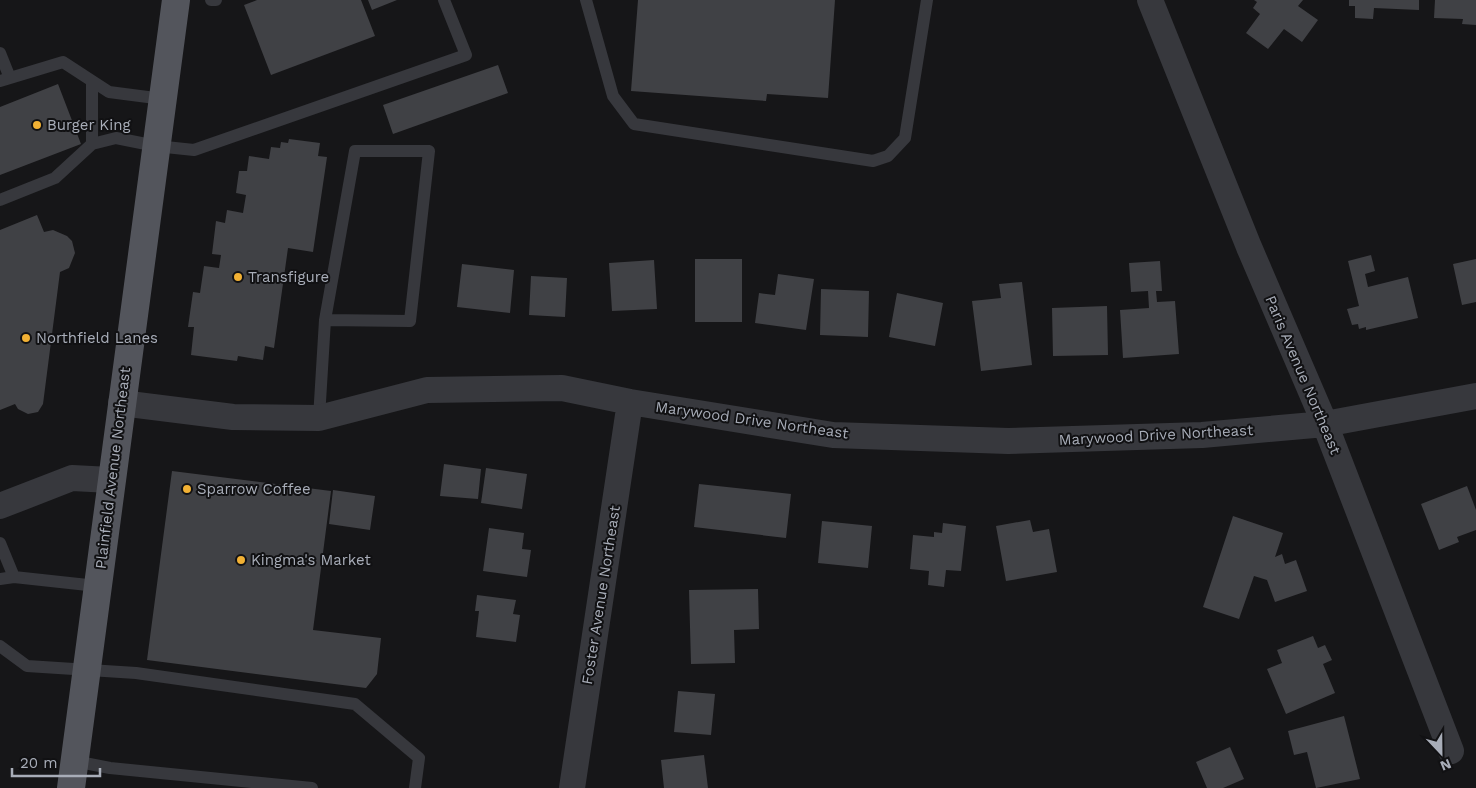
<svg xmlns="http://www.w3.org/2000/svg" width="1476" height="788" font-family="'Work Sans',sans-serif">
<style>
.building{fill:#404145}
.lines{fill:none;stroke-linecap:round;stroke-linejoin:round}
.lane{stroke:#37383d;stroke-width:12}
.street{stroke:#37383d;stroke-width:26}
.primary{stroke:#53555c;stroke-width:28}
.poi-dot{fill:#f2b134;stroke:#111113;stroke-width:2}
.labels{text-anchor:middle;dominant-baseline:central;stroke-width:4;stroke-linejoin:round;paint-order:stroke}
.poi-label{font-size:15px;fill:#a8adb8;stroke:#111113;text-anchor:start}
.street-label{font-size:15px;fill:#a8adb8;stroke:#111113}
</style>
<rect width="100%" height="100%" fill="#161618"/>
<path class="building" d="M 257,0 L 361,0 L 375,36 L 271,75 L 244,5 Z
M 368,0 L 397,0 L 372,10 Z
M 638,0 L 835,0 L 828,98 L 767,94 L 766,101 L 631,91 Z
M 1254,0 L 1303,0 L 1298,6 L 1318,20 L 1302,42 L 1284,29 L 1268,49 L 1246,33 L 1260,14 L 1253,8 L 1257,2 Z
M 1349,0 L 1419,0 L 1419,10 L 1374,8 L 1373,19 L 1355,18 L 1355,6 L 1349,6 Z
M 1435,0 L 1476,0 L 1476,25 L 1462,24 L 1463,19 L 1434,18 Z
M 498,65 L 508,93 L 393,134 L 383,105 Z
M 58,84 L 81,144 L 0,175 L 0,107 Z
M 289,139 L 320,143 L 318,156 L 327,157 L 313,252 L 288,248 L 274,348 L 265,346 L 263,360 L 238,356 L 237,361 L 191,355 L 194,327 L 188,327 L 193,292 L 200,293 L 204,266 L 219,268 L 221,255 L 212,254 L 216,221 L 225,223 L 227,210 L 243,213 L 246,195 L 236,193 L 239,171 L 247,171 L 249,156 L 269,159 L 271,147 L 280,148 L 281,142 L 288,143 Z
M 37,215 L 44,232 L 53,230 L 67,236 L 72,241 L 75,253 L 69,268 L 60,272 L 43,404 L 38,412 L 28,414 L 18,409 L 15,404 L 0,410 L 0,230 Z
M 1371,255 L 1375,271 L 1365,274 L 1368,287 L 1408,277 L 1418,318 L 1366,330 L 1366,327 L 1359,329 L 1358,324 L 1352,325 L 1347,309 L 1359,306 L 1348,261 Z
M 695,259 L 742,259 L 742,322 L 695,322 Z
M 1476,259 L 1476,302 L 1462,305 L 1453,264 Z
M 654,260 L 657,309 L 612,311 L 609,263 Z
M 1160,261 L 1162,291 L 1156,291 L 1157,302 L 1175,301 L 1179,354 L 1123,358 L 1120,310 L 1149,308 L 1148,291 L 1131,292 L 1129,263 Z
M 462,264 L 514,270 L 510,313 L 457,307 Z
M 778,274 L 814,279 L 806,330 L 755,323 L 759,293 L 775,295 Z
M 531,276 L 567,278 L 565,317 L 529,315 Z
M 1022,282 L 1032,365 L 981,371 L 972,301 L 1001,298 L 999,284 Z
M 821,289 L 869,291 L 868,337 L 820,335 Z
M 897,293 L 943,303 L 935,346 L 889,337 Z
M 1107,306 L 1108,355 L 1053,356 L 1052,308 Z
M 444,464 L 481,469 L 478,499 L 440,496 Z
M 486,468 L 527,474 L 522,509 L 481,503 Z
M 172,471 L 331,491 L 313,630 L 381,638 L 377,674 L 366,688 L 147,660 Z
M 699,484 L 791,494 L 786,538 L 694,527 Z
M 1467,486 L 1476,510 L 1476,530 L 1457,537 L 1459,542 L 1439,550 L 1421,504 Z
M 333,490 L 375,496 L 370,530 L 329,524 Z
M 1233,516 L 1283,533 L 1275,557 L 1282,554 L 1285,564 L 1296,560 L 1307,591 L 1275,602 L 1267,580 L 1254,576 L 1239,619 L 1203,607 Z
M 1030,520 L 1033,532 L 1049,529 L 1057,572 L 1006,581 L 996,526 Z
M 822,521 L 872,526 L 868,568 L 818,563 Z
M 943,523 L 966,526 L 961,571 L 946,570 L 944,587 L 928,585 L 929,571 L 910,569 L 913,535 L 934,537 L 934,532 L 942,533 Z
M 489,528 L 524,533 L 522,549 L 531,550 L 527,577 L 483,571 Z
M 758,589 L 759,629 L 734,630 L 735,663 L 691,664 L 689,590 Z
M 477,595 L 516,600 L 513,614 L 520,615 L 516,642 L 476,637 L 479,611 L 475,611 Z
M 1313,636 L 1318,648 L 1325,645 L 1332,660 L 1323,664 L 1335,693 L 1286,714 L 1267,669 L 1282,663 L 1277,650 Z
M 678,691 L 715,694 L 711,735 L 674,732 Z
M 1344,716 L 1360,779 L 1316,788 L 1307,752 L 1294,755 L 1288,731 Z
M 1230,747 L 1244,779 L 1223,788 L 1207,788 L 1196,762 Z
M 704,755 L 708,788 L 664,788 L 661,760 Z"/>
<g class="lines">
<path class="lane" d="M 211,0 L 216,0
M 586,0 L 613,96 L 634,124 L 873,161 L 888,156 L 905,138 L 927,0
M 0,53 L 10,78
M 0,81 L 63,62 L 109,92 L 163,99
M 92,144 L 92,81
M 0,200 L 55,178 L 92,144 L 116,138 L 156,146 L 194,150 L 466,55 L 444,0
M 319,418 L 325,320 L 410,321 L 429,151 L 355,151 L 325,320
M 0,543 L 14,577
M 0,579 L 14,577 L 97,586
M 0,646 L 27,666 L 136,673 L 355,704 L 419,758 L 415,788
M 74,761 L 110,768 L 312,788"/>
<path class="street" d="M 1150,0 L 1249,247 L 1325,424 L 1451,751
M 121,403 L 233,417 L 319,418 L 427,390 L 562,388 L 630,402 L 833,435 L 1008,441 L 1202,435 L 1325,424 L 1476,396
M 0,506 L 72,478 L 111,480
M 572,788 L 630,402"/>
<path class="primary" d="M 71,788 L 176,0"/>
</g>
<g class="poi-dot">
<circle cx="37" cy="125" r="5"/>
<circle cx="238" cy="277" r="5"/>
<circle cx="26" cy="338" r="5"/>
<circle cx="187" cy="489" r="5"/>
<circle cx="241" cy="560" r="5"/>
</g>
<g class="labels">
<g class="poi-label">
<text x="47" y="125">Burger King</text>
<text x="248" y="277">Transfigure</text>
<text x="36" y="338">Northfield Lanes</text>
<text x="197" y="489">Sparrow Coffee</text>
<text x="251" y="560">Kingma's Market</text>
</g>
<g class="street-label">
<text transform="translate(1303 375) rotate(67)">Paris Avenue Northeast</text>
<text transform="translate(752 420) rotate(8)">Marywood Drive Northeast</text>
<text transform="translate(1156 435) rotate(-3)">Marywood Drive Northeast</text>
<text transform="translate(113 468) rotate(-83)">Plainfield Avenue Northeast</text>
<text transform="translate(601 595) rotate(-81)">Foster Avenue Northeast</text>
</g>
</g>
<g transform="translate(1441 753) rotate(158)" stroke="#111113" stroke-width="4" paint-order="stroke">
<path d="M0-4L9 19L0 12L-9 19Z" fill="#a8adb8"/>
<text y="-8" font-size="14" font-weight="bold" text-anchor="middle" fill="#a8adb8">N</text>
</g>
<path d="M12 768v8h88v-8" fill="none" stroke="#a8adb8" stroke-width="2.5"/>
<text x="20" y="768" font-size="15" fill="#a8adb8" stroke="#111113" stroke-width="4" paint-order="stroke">20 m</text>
</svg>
